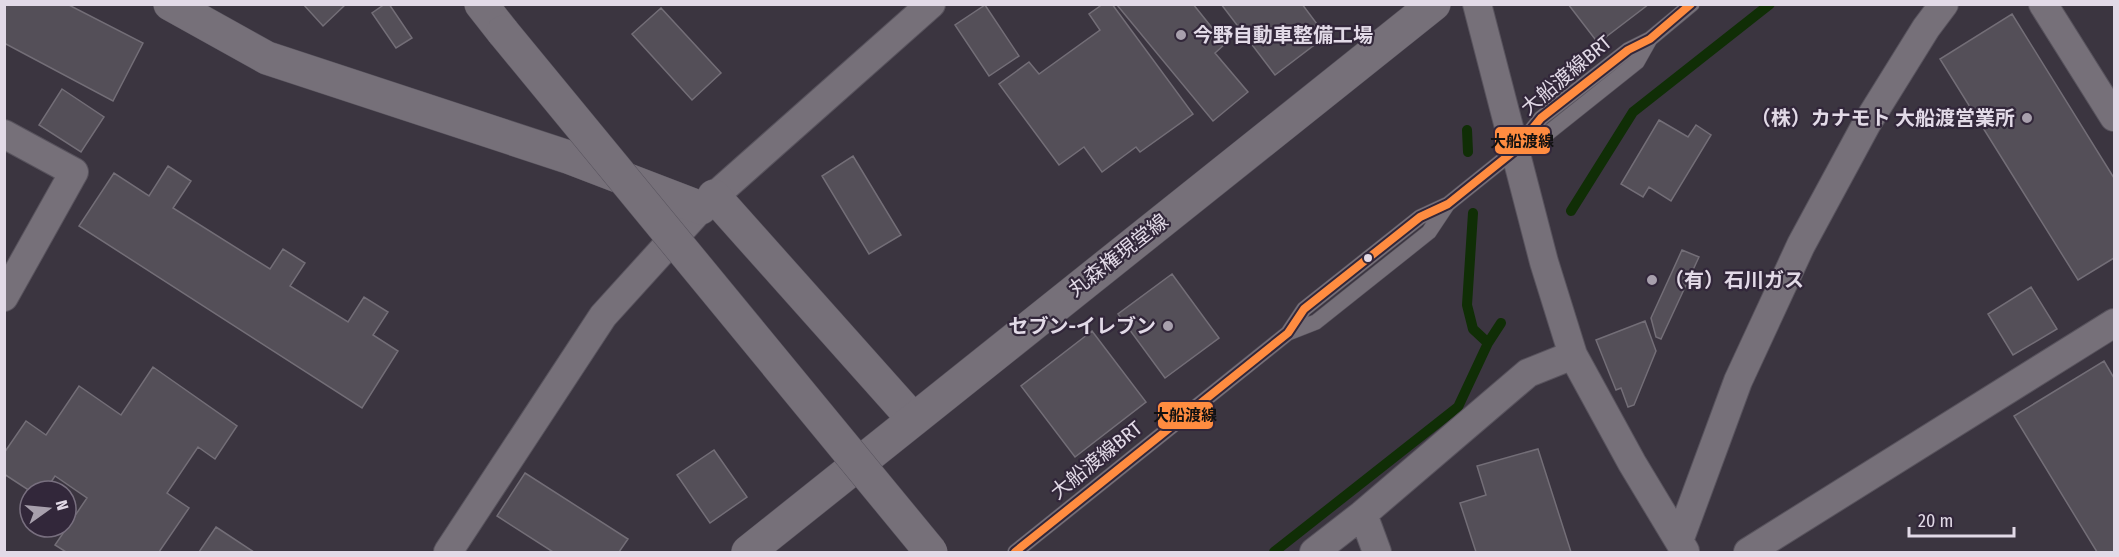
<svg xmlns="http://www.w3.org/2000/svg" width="2119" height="557" font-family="'Fira Sans Condensed','Noto Sans JP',sans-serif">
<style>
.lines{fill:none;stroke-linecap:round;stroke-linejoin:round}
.stream{stroke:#102e06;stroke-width:10}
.building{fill:#544f58;stroke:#736e77;stroke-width:1.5}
.service-casing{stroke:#58535d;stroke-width:16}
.minor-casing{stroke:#58535d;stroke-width:30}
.tertiary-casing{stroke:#58535d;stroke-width:34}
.secondary-casing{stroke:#58535d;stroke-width:34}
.service{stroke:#767079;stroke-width:15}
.minor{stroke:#767079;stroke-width:28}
.tertiary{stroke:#767079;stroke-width:33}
.secondary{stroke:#767079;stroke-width:33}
.tertiary-bridge-casing{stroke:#58535d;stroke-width:34;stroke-linecap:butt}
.tertiary-bridge{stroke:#767079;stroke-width:33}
.bus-1-casing{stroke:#32273a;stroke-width:12}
.bus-1{stroke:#ff8c40;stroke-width:8}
.poi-dot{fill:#a8a0ad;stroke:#32273a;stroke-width:2}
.bus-dot{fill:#e2dae7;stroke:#32273a;stroke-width:2}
.labels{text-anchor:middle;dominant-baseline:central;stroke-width:4.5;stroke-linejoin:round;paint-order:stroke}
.poi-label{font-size:20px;font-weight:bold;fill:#e2dae7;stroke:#32273a;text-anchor:start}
.street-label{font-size:20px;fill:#e2dae7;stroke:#32273a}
.line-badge{stroke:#32273a;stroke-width:2}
.pale-badge-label{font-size:16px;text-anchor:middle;font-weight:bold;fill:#111}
</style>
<rect width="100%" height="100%" fill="#3b3540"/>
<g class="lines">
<path class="stream" d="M 1467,130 L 1468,152
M 1571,211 L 1633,112 L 1770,4
M 1473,213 L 1467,305 L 1473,329 L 1488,343
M 1274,552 L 1458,407 L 1488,343 L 1501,323"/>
</g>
<path class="building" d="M 4,4 L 67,4 L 143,43 L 113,101 L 4,43 Z
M 303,4 L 346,4 L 323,26 Z
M 385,4 L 389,4 L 412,38 L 396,48 L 372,13 Z
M 1103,4 L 1112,4 L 1193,114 L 1140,152 L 1136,147 L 1102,172 L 1084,147 L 1059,165 L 999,84 L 1029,62 L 1039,74 L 1100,30 L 1089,14 Z
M 1193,4 L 1225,44 L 1215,53 L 1248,92 L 1213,121 L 1117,5 Z
M 1221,4 L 1302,4 L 1326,36 L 1275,75 Z
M 1568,4 L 1649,4 L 1598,43 Z
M 985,5 L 1019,56 L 989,76 L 955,25 Z
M 661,8 L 721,73 L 692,100 L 632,34 Z
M 2012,14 L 2114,178 L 2114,258 L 2078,280 L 1940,59 Z
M 62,89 L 104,117 L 81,152 L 39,125 Z
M 1659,120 L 1688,137 L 1696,125 L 1711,135 L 1671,201 L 1649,187 L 1643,197 L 1621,184 Z
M 853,156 L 901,235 L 869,254 L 822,176 Z
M 168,166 L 191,181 L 173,208 L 270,269 L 283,249 L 305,263 L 290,286 L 348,322 L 364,297 L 388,312 L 373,335 L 398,351 L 362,408 L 79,226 L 114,173 L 149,196 Z
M 1682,250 L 1699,257 L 1661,339 L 1656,337 L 1651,318 Z
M 1172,274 L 1219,338 L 1165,378 L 1118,314 Z
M 2031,287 L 2057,329 L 2013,355 L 1988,314 Z
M 1645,321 L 1656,351 L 1634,405 L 1628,407 L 1621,388 L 1616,390 L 1596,340 Z
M 1092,331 L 1146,402 L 1075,457 L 1021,386 Z
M 2104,361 L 2114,378 L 2114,552 L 2097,552 L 2014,416 Z
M 153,367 L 237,426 L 215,459 L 198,447 L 167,493 L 189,508 L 159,552 L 66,552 L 55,545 L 87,498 L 55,476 L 45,491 L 30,491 L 4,474 L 4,453 L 26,421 L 46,435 L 79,386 L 121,415 Z
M 1538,449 L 1571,552 L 1476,552 L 1460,503 L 1486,495 L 1477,466 Z
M 714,450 L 747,497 L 710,523 L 677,475 Z
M 525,473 L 628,539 L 619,552 L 553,552 L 497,516 Z
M 216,527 L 254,552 L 199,552 Z"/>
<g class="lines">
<g class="service-casing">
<path id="service" d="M 1519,146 L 1541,118 L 1628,50 L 1650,39 L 1692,4
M 1288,333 L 1316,322 L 1429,232 L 1447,205
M 1015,552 L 1288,333 L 1304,309 L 1420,217 L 1448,204 L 1514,151 L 1548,133 L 1637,62 L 1650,39"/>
</g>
<g class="minor-casing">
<path id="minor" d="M 1477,4 L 1544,262 L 1573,355 L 1632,463 L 1685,551
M 2043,4 L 2114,117
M 4,134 L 74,172 L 4,297
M 1363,514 L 1377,552
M 1679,541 L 1738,381 L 1801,245 L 1867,123 L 1926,28 L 1944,4
M 448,552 L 603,316 L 701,208 L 931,4
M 1314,552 L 1363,514 L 1528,373 L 1573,355
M 1748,552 L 2114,323"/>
</g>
<g class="tertiary-casing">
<path id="tertiary" d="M 170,4 L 267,58 L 568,157 L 701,208
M 481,4 L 503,32
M 714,196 L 913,419"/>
</g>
<g class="secondary-casing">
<path id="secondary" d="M 748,552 L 1434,4"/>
</g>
<use href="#service" class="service"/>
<use href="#minor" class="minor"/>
<use href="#tertiary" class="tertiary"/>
<use href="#secondary" class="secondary"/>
<g class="tertiary-bridge-casing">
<path id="tertiary-bridge" d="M 503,32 L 931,552"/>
</g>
<use href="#tertiary-bridge" class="tertiary-bridge"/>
<g class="bus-1-casing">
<path id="bus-1" d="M 1015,552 L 1288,333 L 1304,309 L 1420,217 L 1448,204 L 1514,151 L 1541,118 L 1628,50 L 1650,39 L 1691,4"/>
</g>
<use href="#bus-1" class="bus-1"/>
</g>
<g class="poi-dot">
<circle cx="1181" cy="35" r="6"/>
<circle cx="2027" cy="118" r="6"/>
<circle cx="1652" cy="280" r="6"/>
<circle cx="1168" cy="326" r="6"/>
</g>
<circle class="bus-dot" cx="1368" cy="258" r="5"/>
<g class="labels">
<g class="poi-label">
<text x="1193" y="35">今野自動車整備工場</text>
<text x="2015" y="118" text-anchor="end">（株）カナモト 大船渡営業所</text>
<text x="1664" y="280">（有）石川ガス</text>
<text x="1156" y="326" text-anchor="end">セブン-イレブン</text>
</g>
<g class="street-label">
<text transform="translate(1566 75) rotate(-40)">大船渡線BRT</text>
<text transform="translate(1118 255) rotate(-38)">丸森権現堂線</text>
<text transform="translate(1096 460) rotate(-39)">大船渡線BRT</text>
</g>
</g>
<g class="line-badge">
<rect x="1494" y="126" width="57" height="29" rx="6" fill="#ff8c40"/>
<rect x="1157" y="401" width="57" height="29" rx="6" fill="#ff8c40"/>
</g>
<g class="pale-badge-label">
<text x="1522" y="147">大船渡線</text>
<text x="1185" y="421">大船渡線</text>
</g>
<rect width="2119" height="557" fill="none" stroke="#e2dae7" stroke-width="12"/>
<g transform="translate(48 509) rotate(75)"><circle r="28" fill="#32273a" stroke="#786f7f" stroke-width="1.5"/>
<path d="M0-4.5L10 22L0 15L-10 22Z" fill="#a8a0ad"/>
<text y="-9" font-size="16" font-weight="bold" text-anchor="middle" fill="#e2dae7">N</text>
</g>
<path d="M1909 527v9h105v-9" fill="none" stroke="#e2dae7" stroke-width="3"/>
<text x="1918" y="527" font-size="18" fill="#e2dae7" stroke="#32273a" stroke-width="4.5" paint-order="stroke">20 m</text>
</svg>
